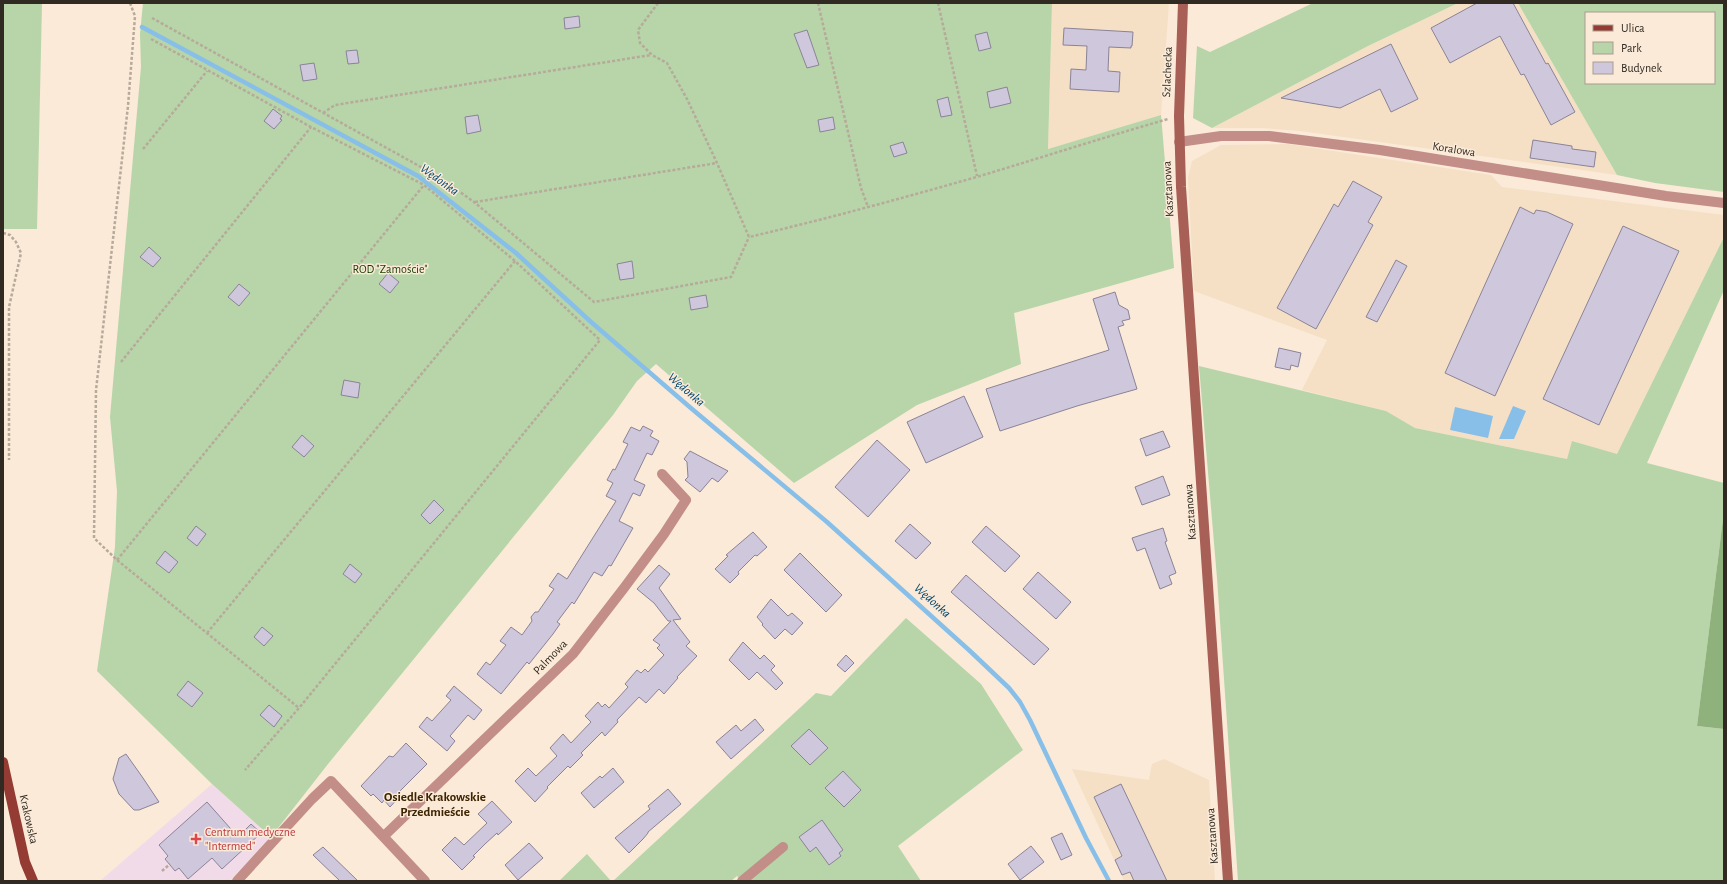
<svg xmlns="http://www.w3.org/2000/svg" width="1727" height="884" font-family="'Alegreya Sans',sans-serif">
<style>
.commercial{fill:#f2dbe9}
.built{fill:#f5e0c6}
.green{fill:#b7d5a9;fill-rule:evenodd}
.forest{fill:#8fb27d}
.water{fill:#88bfe9}
.lines{fill:none;stroke-linecap:round;stroke-linejoin:round}
.stream{stroke:#88bfe9;stroke-width:4.5}
.building{fill:#cfc8dd;stroke:#8a8397}
.path{stroke:#b6aa9b;stroke-width:2.5;stroke-dasharray:3 2;stroke-linecap:butt}
.street{stroke:#c28e87;stroke-width:10}
.secondary{stroke:#a85f56;stroke-width:10}
.primary{stroke:#943b33;stroke-width:10}
.health-dot{fill:#e0444e;stroke:#faead7;stroke-width:1.5}
.labels{text-anchor:middle;dominant-baseline:central;stroke-width:3;stroke-linejoin:round;paint-order:stroke}
.street-label{font-size:12px;fill:#302a23;stroke:#faead7}
.park-label{font-size:12px;fill:#193a01;stroke:#faead7}
.health-label{font-size:12px;fill:#be3a42;stroke:#faead7;text-anchor:start}
.water-label{font-size:13px;font-style:italic;fill:#00476e;stroke:#faead7}
.neighbourhood-label{font-size:13px;font-weight:bold;fill:#3d2402;stroke:#faead7}
</style>
<rect width="100%" height="100%" fill="#faead7"/>
<path class="commercial" d="M 212,784 L 271,837 L 230,881 L 100,881 Z"/>
<path class="built" d="M 1052,3 L 1169,3 L 1161,115 L 1048,149 Z
M 1458,3 L 1518,3 L 1617,175 L 1300,131 L 1261,128 L 1212,128 L 1368,46 Z
M 1288,144 L 1491,175 L 1502,187 L 1724,215 L 1724,237 L 1617,455 L 1573,441 L 1567,459 L 1415,428 L 1386,411 L 1302,390 L 1327,340 L 1194,291 L 1188,178 L 1192,161 L 1221,145 Z
M 1164,759 L 1209,780 L 1215,881 L 1124,881 L 1072,769 L 1149,780 L 1152,764 Z"/>
<path class="green" d="M 3,3 L 42,3 L 37,229 L 3,229 Z
M 143,3 L 1052,3 L 1048,149 L 1161,115 L 1174,268 L 1014,313 L 1021,364 L 917,405 L 794,483 L 656,364 L 637,381 L 613,415 L 328,764 L 271,837 L 212,784 L 97,671 L 115,547 L 117,491 L 110,417 L 141,67 L 140,34 Z
M 1313,3 L 1458,3 L 1368,46 L 1212,128 L 1193,118 L 1197,46 L 1210,52 Z
M 1518,3 L 1724,3 L 1724,192 L 1655,183 L 1617,175 ZM 1586,13 L 1714,13 L 1714,83 L 1586,83 Z
M 1724,237 L 1724,290 L 1647,463 L 1724,483 L 1724,511 L 1697,726 L 1724,729 L 1724,881 L 1238,881 L 1217,578 L 1199,366 L 1386,411 L 1415,428 L 1567,459 L 1572,441 L 1617,454 Z
M 906,618 L 981,684 L 1023,750 L 898,846 L 921,881 L 741,881 L 737,876 L 731,881 L 613,881 L 816,693 L 831,696 Z
M 587,854 L 611,881 L 559,881 Z"/>
<path class="forest" d="M 1724,511 L 1724,729 L 1697,726 Z"/>
<path class="water" d="M 1513,406 L 1526,411 L 1514,439 L 1499,439 Z
M 1455,407 L 1493,416 L 1488,438 L 1450,430 Z"/>
<g class="lines">
<path class="stream" d="M 142,27 L 418,176 L 516,253 L 591,322 L 692,409 L 827,522 L 970,651 L 1009,688 L 1020,702 L 1030,720 L 1086,838 L 1109,881"/>
</g>
<path class="building" d="M 1477,3 L 1513,3 L 1546,64 L 1548,63 L 1575,112 L 1551,125 L 1524,74 L 1521,75 L 1500,36 L 1450,63 L 1431,28 Z
M 579,16 L 580,27 L 565,29 L 564,18 Z
M 1064,28 L 1133,32 L 1132,46 L 1131,46 L 1131,48 L 1109,47 L 1108,71 L 1120,72 L 1119,92 L 1070,89 L 1071,69 L 1086,70 L 1087,46 L 1063,45 Z
M 807,30 L 819,65 L 807,68 L 794,34 Z
M 987,32 L 991,48 L 979,51 L 975,35 Z
M 1391,44 L 1418,99 L 1391,112 L 1380,89 L 1340,108 L 1281,98 Z
M 357,50 L 359,63 L 348,64 L 346,51 Z
M 314,63 L 317,79 L 303,81 L 300,65 Z
M 1007,87 L 1011,103 L 990,108 L 987,92 Z
M 948,97 L 952,115 L 941,117 L 937,100 Z
M 273,109 L 282,116 L 280,119 L 282,120 L 274,129 L 264,121 Z
M 478,115 L 481,131 L 467,134 L 465,117 Z
M 833,117 L 835,129 L 820,132 L 818,120 Z
M 1533,140 L 1572,146 L 1572,149 L 1596,152 L 1594,167 L 1530,158 Z
M 903,142 L 907,153 L 894,157 L 890,146 Z
M 1353,181 L 1382,197 L 1368,222 L 1373,225 L 1316,329 L 1277,308 L 1334,204 L 1338,207 Z
M 1520,207 L 1534,214 L 1536,210 L 1547,212 L 1573,224 L 1495,396 L 1445,373 Z
M 1623,226 L 1679,251 L 1599,425 L 1543,399 Z
M 149,247 L 161,258 L 153,267 L 140,257 Z
M 1396,260 L 1407,266 L 1377,322 L 1366,317 Z
M 632,261 L 634,278 L 620,280 L 617,264 Z
M 388,273 L 399,282 L 390,293 L 379,284 Z
M 239,284 L 250,293 L 239,306 L 228,297 Z
M 1115,292 L 1119,305 L 1128,310 L 1130,319 L 1122,321 L 1124,325 L 1118,327 L 1137,389 L 1077,406 L 1000,431 L 986,389 L 1109,350 L 1093,299 Z
M 706,295 L 708,307 L 691,310 L 689,298 Z
M 1279,348 L 1301,353 L 1298,367 L 1291,365 L 1290,370 L 1275,367 Z
M 344,380 L 360,383 L 358,398 L 341,395 Z
M 964,396 L 983,437 L 926,463 L 907,422 Z
M 643,426 L 653,431 L 650,436 L 659,441 L 652,455 L 647,453 L 634,480 L 645,485 L 640,496 L 633,493 L 619,521 L 633,528 L 611,566 L 609,565 L 602,576 L 594,572 L 574,604 L 572,602 L 557,622 L 560,624 L 553,634 L 529,664 L 527,662 L 501,694 L 477,674 L 486,662 L 490,665 L 506,645 L 500,641 L 511,627 L 522,635 L 532,621 L 531,617 L 535,612 L 538,612 L 554,589 L 549,586 L 558,573 L 567,579 L 616,501 L 606,496 L 613,483 L 607,480 L 613,469 L 615,470 L 628,444 L 623,442 L 631,427 L 640,431 Z
M 1163,431 L 1170,447 L 1146,456 L 1140,439 Z
M 302,435 L 314,446 L 304,457 L 292,447 Z
M 877,440 L 910,470 L 868,517 L 835,487 Z
M 690,451 L 728,471 L 718,482 L 712,478 L 700,492 L 685,480 L 688,477 L 687,462 L 684,459 Z
M 1163,476 L 1170,495 L 1142,505 L 1135,487 Z
M 434,500 L 444,510 L 430,524 L 421,515 Z
M 910,524 L 931,543 L 916,559 L 895,541 Z
M 196,526 L 206,534 L 197,546 L 187,538 Z
M 986,526 L 1020,556 L 1005,572 L 972,542 Z
M 1163,528 L 1167,541 L 1165,542 L 1176,573 L 1169,576 L 1172,584 L 1160,589 L 1145,548 L 1137,551 L 1132,538 Z
M 753,532 L 767,547 L 757,556 L 755,555 L 738,572 L 739,574 L 730,583 L 715,569 L 728,556 L 726,555 Z
M 165,551 L 178,562 L 169,573 L 156,563 Z
M 800,553 L 842,595 L 826,612 L 784,570 Z
M 350,564 L 362,574 L 355,583 L 343,574 Z
M 659,565 L 670,574 L 659,588 L 681,619 L 673,620 L 690,642 L 686,646 L 697,656 L 677,677 L 678,678 L 664,694 L 659,689 L 646,703 L 639,697 L 617,720 L 618,722 L 605,736 L 602,732 L 581,753 L 583,755 L 570,768 L 568,766 L 547,787 L 548,788 L 535,802 L 515,781 L 528,768 L 536,776 L 557,756 L 550,748 L 563,734 L 571,743 L 591,722 L 585,716 L 598,702 L 602,707 L 605,704 L 609,708 L 628,687 L 625,684 L 637,670 L 641,673 L 645,669 L 648,672 L 664,655 L 657,648 L 660,645 L 653,640 L 671,621 L 668,621 L 654,603 L 637,589 Z
M 1038,572 L 1071,602 L 1056,619 L 1023,589 Z
M 966,575 L 1049,649 L 1034,665 L 951,592 Z
M 771,599 L 788,616 L 792,613 L 803,623 L 792,635 L 785,629 L 775,639 L 762,625 L 763,624 L 757,617 Z
M 262,627 L 273,636 L 264,646 L 254,637 Z
M 743,642 L 760,659 L 764,655 L 775,666 L 771,670 L 783,683 L 776,690 L 757,672 L 749,680 L 729,660 Z
M 846,655 L 854,663 L 845,672 L 837,665 Z
M 188,681 L 203,693 L 192,707 L 177,695 Z
M 454,686 L 482,710 L 474,720 L 468,715 L 450,736 L 455,741 L 447,751 L 419,727 L 427,717 L 432,721 L 451,700 L 446,696 Z
M 269,705 L 282,716 L 274,727 L 260,715 Z
M 755,719 L 764,730 L 731,759 L 716,742 L 736,725 L 741,731 Z
M 809,729 L 828,748 L 810,765 L 791,746 Z
M 406,743 L 427,764 L 399,792 L 401,795 L 390,807 L 384,800 L 382,803 L 373,794 L 371,796 L 361,786 L 389,756 L 393,757 Z
M 126,754 L 143,778 L 159,802 L 139,810 L 134,810 L 119,794 L 113,779 L 119,758 Z
M 613,768 L 624,782 L 594,808 L 581,793 L 600,776 L 602,778 Z
M 843,771 L 861,790 L 844,807 L 825,788 Z
M 1121,784 L 1132,807 L 1167,881 L 1134,881 L 1130,872 L 1122,875 L 1115,860 L 1122,856 L 1094,797 Z
M 668,789 L 681,804 L 648,832 L 648,833 L 643,839 L 629,853 L 615,838 L 650,809 L 648,806 Z
M 492,801 L 512,822 L 498,835 L 497,833 L 485,844 L 473,856 L 475,857 L 462,870 L 442,850 L 455,837 L 464,845 L 487,823 L 478,814 Z
M 207,802 L 238,837 L 251,824 L 261,833 L 222,869 L 212,858 L 188,879 L 179,868 L 175,871 L 165,859 L 168,856 L 159,845 Z
M 822,820 L 843,850 L 839,853 L 841,856 L 829,865 L 816,847 L 810,852 L 799,837 Z
M 1062,833 L 1072,855 L 1061,860 L 1051,838 Z
M 529,843 L 543,858 L 518,880 L 505,865 Z
M 1031,846 L 1044,862 L 1020,880 L 1008,864 Z
M 323,847 L 358,881 L 340,881 L 313,855 Z"/>
<g class="lines">
<path class="path" d="M 130,3 L 135,16 L 128,106 L 96,390 L 94,538 L 117,560 L 299,708
M 658,3 L 638,30 L 640,43 L 652,55 L 667,63 L 687,99 L 717,163 L 749,237 C 826,219 903,198 980,176 C 1043,157 1105,137 1168,119
M 818,3 L 861,188 L 868,207
M 938,3 L 977,176
M 152,18 L 439,177 L 474,202 L 594,302 L 731,277 L 749,237
M 151,39 L 311,127 L 424,185 L 515,261 L 600,340 L 299,708 L 245,770
M 323,113 L 335,105 L 651,55
M 143,149 L 207,71
M 475,202 L 717,163
M 3,233 L 10,235 L 16,242 L 21,253 L 9,307 L 9,460
M 121,362 L 311,127
M 117,560 L 424,185
M 207,633 L 515,261
M 162,871 L 170,864"/>
<path class="street" d="M 1179,142 L 1221,136 L 1269,136 L 1380,150 L 1666,196 L 1724,203
M 384,836 L 573,654 L 624,588 L 664,534 L 686,500 L 662,474
M 237,881 L 312,799 L 331,781 L 425,881
M 742,881 L 783,847"/>
<path class="secondary" d="M 1183,3 L 1179,116 L 1181,187 L 1228,881"/>
<path class="primary" d="M 3,762 L 25,862 L 33,881"/>
</g>
<path class="health-dot" d="M194 833h4v4h4v4h-4v4h-4v-4h-4v-4h4z"/>
<g class="labels">
<g class="street-label">
<text transform="translate(1167 72) rotate(-88)">Szlachecka</text>
<text transform="translate(1454 149) rotate(9)">Koralowa</text>
<text transform="translate(1168 189) rotate(-93)">Kasztanowa</text>
<text transform="translate(1190 512) rotate(-94)">Kasztanowa</text>
<text transform="translate(550 657) rotate(-46)">Palmowa</text>
<text transform="translate(29 819) rotate(77)">Krakowska</text>
<text transform="translate(1212 836) rotate(-94)">Kasztanowa</text>
</g>
<g class="park-label">
<text x="390" y="269">ROD "Zamoście"</text>
</g>
<g class="health-label">
<text x="205" y="832">Centrum medyczne<tspan x="205" dy="14">"Intermed"</tspan></text>
</g>
<g class="water-label">
<text transform="translate(439 180) rotate(36)">Wędonka</text>
<text transform="translate(686 390) rotate(41)">Wędonka</text>
<text transform="translate(932 601) rotate(42)">Wędonka</text>
</g>
<g class="neighbourhood-label">
<text x="435" y="797">Osiedle Krakowskie<tspan x="435" dy="15">Przedmieście</tspan></text>
</g>
</g>
<rect width="1727" height="884" fill="none" stroke="#302a23" stroke-width="8"/>
<rect x="1585" y="12" width="130" height="72" fill="#faead7" stroke="#a99d8f"/>
<rect x="1593" y="25" width="20" height="6" fill="#943b33" stroke="#a99d8f"/>
<text x="1621" y="32" font-size="12" fill="#302a23">Ulica</text>
<rect x="1593" y="42" width="20" height="12" fill="#b7d5a9" stroke="#a99d8f"/>
<text x="1621" y="52" font-size="12" fill="#302a23">Park</text>
<rect x="1593" y="62" width="20" height="12" fill="#cfc8dd" stroke="#a99d8f"/>
<text x="1621" y="72" font-size="12" fill="#302a23">Budynek</text>
</svg>
